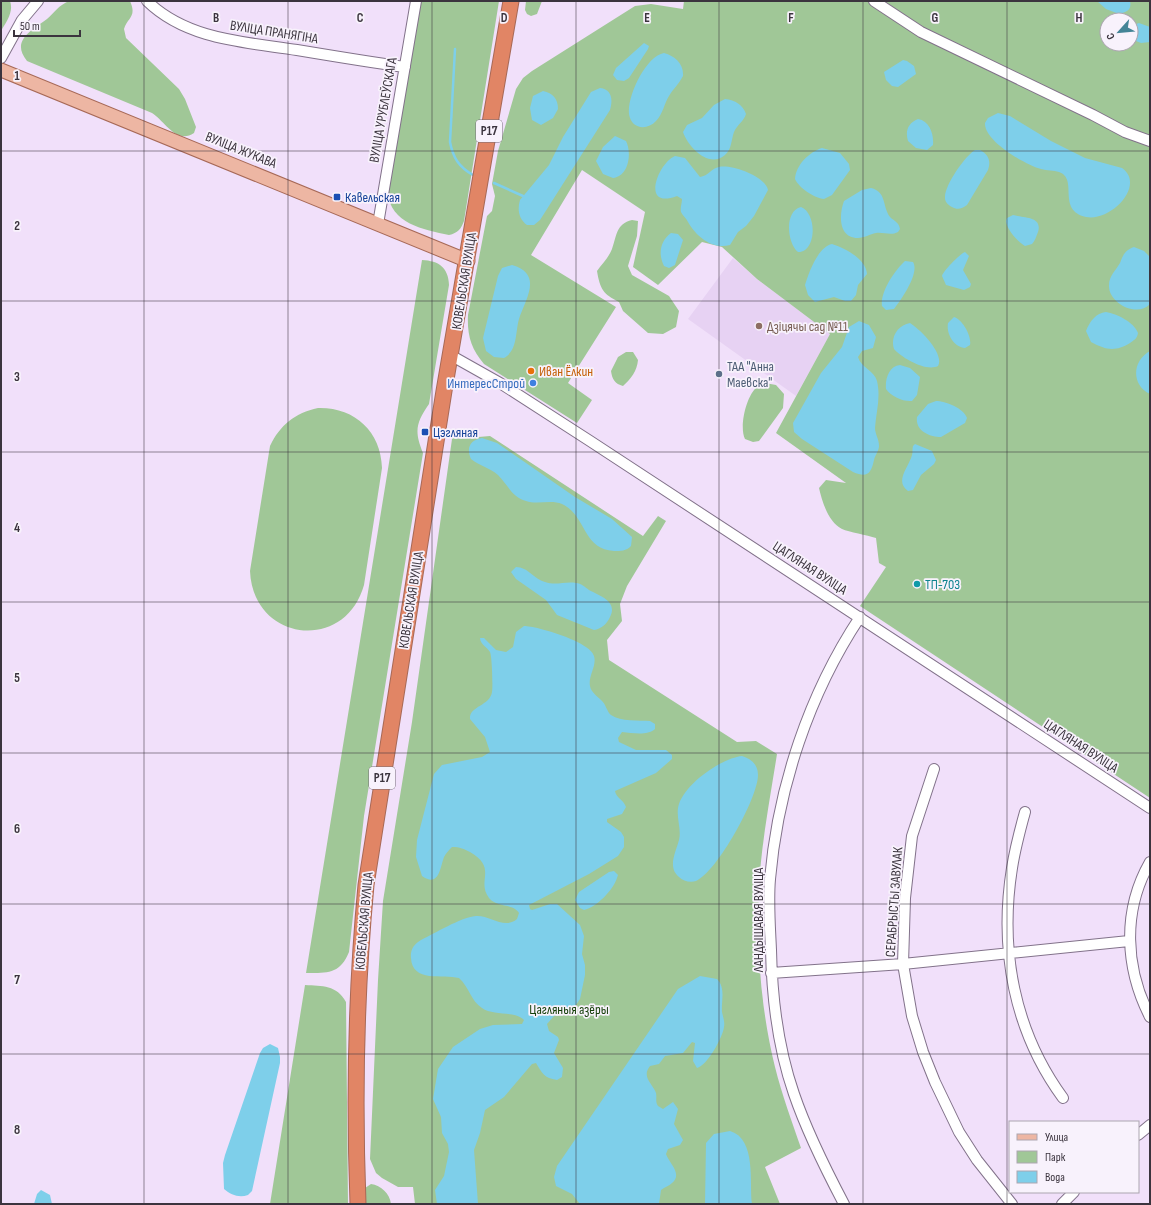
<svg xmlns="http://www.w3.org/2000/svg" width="1151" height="1205" font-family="'Sofia Sans Condensed',sans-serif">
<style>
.built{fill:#e7d2f3}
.green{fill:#a0c797;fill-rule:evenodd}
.water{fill:#7ecfea}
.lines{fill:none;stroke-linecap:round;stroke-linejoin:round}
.stream{stroke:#7ecfea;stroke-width:2.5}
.minor-casing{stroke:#82728a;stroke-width:12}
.major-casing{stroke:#a76957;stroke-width:15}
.highway-casing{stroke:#a76957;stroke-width:17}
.minor{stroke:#fff;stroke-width:10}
.major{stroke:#edb6a3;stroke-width:13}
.highway{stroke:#e18565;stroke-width:15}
.grid{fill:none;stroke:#3b343e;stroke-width:1;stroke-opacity:0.55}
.transit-dot{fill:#1a4fb4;stroke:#f8f2fc;stroke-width:1.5}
.education-dot{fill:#8d6e63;stroke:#f8f2fc;stroke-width:1.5}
.food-dot{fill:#e8710a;stroke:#f8f2fc;stroke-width:1.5}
.service-dot{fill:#5c6f8a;stroke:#f8f2fc;stroke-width:1.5}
.shop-dot{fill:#3f7fe0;stroke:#f8f2fc;stroke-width:1.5}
.culture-dot{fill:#0f9aa8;stroke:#f8f2fc;stroke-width:1.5}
.labels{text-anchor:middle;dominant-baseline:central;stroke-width:3.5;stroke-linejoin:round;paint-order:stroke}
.shield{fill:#f8f2fc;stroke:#746d77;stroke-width:1}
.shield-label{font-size:13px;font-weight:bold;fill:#3b343e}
.street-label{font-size:14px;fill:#3b343e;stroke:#f8f2fc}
.transit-label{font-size:14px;fill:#164399;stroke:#f8f2fc;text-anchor:start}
.education-label{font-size:14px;fill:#785e54;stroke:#f8f2fc;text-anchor:start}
.service-label{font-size:14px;fill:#4e5e75;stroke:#f8f2fc;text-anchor:start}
.food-label{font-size:14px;fill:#c56008;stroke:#f8f2fc;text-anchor:start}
.shop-label{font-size:14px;fill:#366cbe;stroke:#f8f2fc;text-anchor:end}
.culture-label{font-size:14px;fill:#0d838f;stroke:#f8f2fc;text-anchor:start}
.park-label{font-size:14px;fill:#133e07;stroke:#f8f2fc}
.grid-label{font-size:13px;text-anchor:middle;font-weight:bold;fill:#3b343e;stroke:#f8f2fc;stroke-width:3.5;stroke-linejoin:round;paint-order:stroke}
</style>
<rect width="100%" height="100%" fill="#f1e0fa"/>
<path class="built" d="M 733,258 L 757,279 L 830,334 L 796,396 L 688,319 Z"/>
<path class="green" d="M 1,1 L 10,1 C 14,12 6,22 1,31 Z
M 69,1 L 130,1 C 137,17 128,17 124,29 L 126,38 L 179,89 L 185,99 L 196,127 L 194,133 C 176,145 164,120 152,113 L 27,61 C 10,40 33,30 47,19 C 54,13 59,5 69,1 Z
M 420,1 L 499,1 L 464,221 C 461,229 458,233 449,235 C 424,230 390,223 388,193 Z
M 526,1 L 542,1 L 537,14 L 531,16 L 527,14 L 525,10 Z
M 684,1 L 1150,1 L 1150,798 L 860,606 L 886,567 L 879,563 L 876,538 C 867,535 849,532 842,529 C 828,522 822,501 819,488 L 826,480 L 846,483 L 776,433 L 830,334 L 757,279 L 722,247 L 702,242 L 658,285 L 633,267 L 645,212 L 582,170 L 531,255 L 616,307 L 568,383 L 592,400 L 577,423 L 484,364 C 471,349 467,335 468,315 L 487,216 L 492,211 L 495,196 L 492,184 L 498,151 L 516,89 L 523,78 L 532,71 L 635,6 L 651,4 L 683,9 ZM 1107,20 L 1131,20 L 1131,44 L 1107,44 Z
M 632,220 L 638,221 L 637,236 L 628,266 L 632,275 L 669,296 L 679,311 L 676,327 L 663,334 L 648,333 L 623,311 L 619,302 C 603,294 600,289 597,271 C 602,264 609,257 612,249 C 617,235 616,224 632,220 Z
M 422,260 C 439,261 448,267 449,285 L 429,404 C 416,423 414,431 423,453 L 364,816 L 349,952 C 340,974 328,973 306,973 Z
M 626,352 L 633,352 L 638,360 C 637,371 631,379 623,386 C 615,384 612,379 611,371 L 618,357 Z
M 765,383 L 776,385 L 784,394 L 783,408 L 759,441 L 753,442 L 745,439 C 739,427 746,396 757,387 C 759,385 763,384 765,383 Z
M 318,408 C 354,407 381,431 382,468 L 364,585 C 345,653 253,642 250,571 L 270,446 C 280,425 295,413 318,408 Z
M 453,432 L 467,438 L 490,436 L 643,536 L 658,516 L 666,521 L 627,586 L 620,604 L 622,621 L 607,640 L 609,660 L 737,742 L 756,741 L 777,754 C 770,799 761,844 759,889 C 756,948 761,1010 775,1067 C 782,1095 792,1122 801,1148 L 765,1167 L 780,1204 L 415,1204 L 413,1187 L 398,1187 L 382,1178 L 376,1173 L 370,1159 L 378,980 L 383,901 L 412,722 Z
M 305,985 C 322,986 337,985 346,1002 L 348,1204 L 270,1204 Z
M 371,1184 C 381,1185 390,1194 391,1204 L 365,1204 L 365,1188 Z"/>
<path class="water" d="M 1097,1 L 1130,1 C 1132,10 1127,12 1119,14 L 1106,9 Z
M 1139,23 L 1150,27 L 1150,42 L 1141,43 L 1131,39 L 1131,26 Z
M 644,43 L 649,46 L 648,49 L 629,78 L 624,81 L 617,80 L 613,75 L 616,68 Z
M 664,53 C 675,56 684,64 683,76 C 679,84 673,89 669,96 C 664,104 663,114 656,121 C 647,131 631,129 629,114 C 627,96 646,56 664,53 Z
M 903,60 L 907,61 L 914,66 L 916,74 L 898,87 L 892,86 L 886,80 L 884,72 Z
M 600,88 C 612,89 613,100 610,110 L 540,220 L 534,225 L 527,225 C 519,219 517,210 520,200 L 549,165 L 563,137 L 591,92 Z
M 543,91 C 553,93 558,99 558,109 L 553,118 L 541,125 L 532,120 L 530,108 L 533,96 Z
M 725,99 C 735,100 743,105 746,114 C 744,121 737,125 734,132 C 731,140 732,149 725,155 C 709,169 688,147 683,132 L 687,125 L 702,118 L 714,105 Z
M 998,113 L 1010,116 L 1051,141 L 1085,158 L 1122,168 C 1146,185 1111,222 1086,217 C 1056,210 1079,179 1059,172 C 1054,170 1047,171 1041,169 C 1026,165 984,141 985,123 L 988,118 Z
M 918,119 C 930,121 934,135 933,145 L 927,150 L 916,148 L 908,141 C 905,131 908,123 918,119 Z
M 615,136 L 626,141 C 632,153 629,176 613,178 L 603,174 L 596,161 L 603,147 Z
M 822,148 L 840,153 L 849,164 L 850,170 L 832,195 L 824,199 C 814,198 799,188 795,179 C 796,165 809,152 822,148 Z
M 975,150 L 980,150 C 989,155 991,161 988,170 L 967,205 C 962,209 957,210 952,207 C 948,205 945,202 945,198 C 944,186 965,156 975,150 Z
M 675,156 L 685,158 L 700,177 C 708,176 712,168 719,167 C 732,164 766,177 768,190 L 754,216 L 746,226 L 738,232 L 730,245 C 712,250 696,236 688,222 C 686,218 683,216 681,212 C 680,208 682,203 682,199 L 677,196 C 640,210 658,163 675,156 Z
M 871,188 C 887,192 882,206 890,217 C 894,221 899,222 900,229 L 898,232 C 891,236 884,232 876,233 C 870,234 864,238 858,238 C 838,238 839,214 844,201 L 862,190 Z
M 801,207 C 818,214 816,253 798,252 C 787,243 784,211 801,207 Z
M 1013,215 C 1023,218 1043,216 1038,232 C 1036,237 1035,241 1032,244 L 1025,246 C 1017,241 1007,230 1006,221 L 1007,218 Z
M 671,233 L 678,234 L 683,240 L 675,265 L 669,268 L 664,266 C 658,254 660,241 671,233 Z
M 832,244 C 845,248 866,259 867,274 L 858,285 L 856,295 L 851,301 L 845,301 L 834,297 L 815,302 L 808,295 L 805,285 C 809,272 818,247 832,244 Z
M 1134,247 L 1144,251 L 1150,257 L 1150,304 C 1137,318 1108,303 1109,285 C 1109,276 1116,270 1120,263 C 1123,255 1125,250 1134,247 Z
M 965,252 L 969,256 L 963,270 L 971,284 L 970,287 L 964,290 L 946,285 L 942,276 C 943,271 961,253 965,252 Z
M 905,261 L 913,262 C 920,273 901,300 894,309 L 886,310 L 882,306 C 880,292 895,270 905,261 Z
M 512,265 C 544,274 525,300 519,319 C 515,333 518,350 504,358 L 494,357 L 486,351 L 483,338 L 498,276 L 502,268 Z
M 1106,312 C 1117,314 1134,322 1138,333 C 1137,339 1134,340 1130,343 C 1115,352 1106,350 1091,342 L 1086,331 C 1090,321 1096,313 1106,312 Z
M 954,317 C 962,319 972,336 970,345 L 965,348 C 954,347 946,334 948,323 Z
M 859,321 L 869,325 L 876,337 L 873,348 L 862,351 L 858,357 C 861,368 874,370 877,381 C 881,398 876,412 875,428 C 875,434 879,439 879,446 C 879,451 875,455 874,460 C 871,474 867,478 853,472 L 802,439 L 794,432 L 793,423 L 821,373 L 842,347 L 849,327 Z
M 910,323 C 920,329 945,354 938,366 C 926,372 902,358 894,349 C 890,337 898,325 910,323 Z
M 1150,351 L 1150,394 C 1131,385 1132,361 1150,351 Z
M 900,365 L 910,368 L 920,377 L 917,395 L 912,401 C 903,402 891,396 886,389 C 885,379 889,366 900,365 Z
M 936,401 C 945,401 964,408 967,418 L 965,423 L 941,437 C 930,437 915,431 917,417 L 928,404 Z
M 482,438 L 497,443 L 575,497 L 612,519 L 632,537 L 631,546 C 626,551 621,551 614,551 C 582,549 587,516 562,504 C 551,499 538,505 526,501 C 512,497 508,485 498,475 C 490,468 480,466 471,459 C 466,448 470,440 482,438 Z
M 915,444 L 932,451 L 936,460 L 934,464 L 921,475 L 913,490 L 908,491 C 894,481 909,467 912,455 C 913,452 912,449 913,446 Z
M 516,567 C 528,567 534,579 545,582 C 556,586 565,581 576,583 C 581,583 585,587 589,590 C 600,596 618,601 610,617 C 607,624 601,629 594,630 L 557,615 L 546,600 L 516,579 L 511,572 Z
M 524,626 C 537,626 591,642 594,656 C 597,666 588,676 590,686 C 591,692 597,696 601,700 C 606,704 607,712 611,715 C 621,722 639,720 650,721 L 655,724 L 655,729 C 647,736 633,733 622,732 L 618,738 L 619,742 L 636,750 L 666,750 L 672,755 L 672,759 L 656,773 L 615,791 C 616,798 623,799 626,807 L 622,814 L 607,819 L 607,822 L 621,832 L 624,837 L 624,847 L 618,856 L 589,874 L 529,905 L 530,909 L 532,910 L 550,904 L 557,904 L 580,925 L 584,936 L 582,954 L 585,965 L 585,975 L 580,999 L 571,1012 L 554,1016 L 547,1024 L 549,1031 L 558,1037 L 559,1040 L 554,1053 L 563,1068 L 562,1077 L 557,1080 C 544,1078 542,1073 536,1063 L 532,1064 L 504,1097 L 485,1110 L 480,1133 L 474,1150 L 478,1204 L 437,1204 L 435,1190 L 444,1176 L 449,1152 L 448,1144 L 442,1133 L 441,1117 L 433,1099 L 438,1069 L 453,1047 L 480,1029 L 493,1025 L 522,1024 L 524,1020 C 516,1011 493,1016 482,1008 C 471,1001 469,987 459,978 C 443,974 412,983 411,958 C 410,950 414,944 421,940 C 436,933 459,918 476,916 C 490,915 504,930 517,919 L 519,913 C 513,903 497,908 489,898 C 476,881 498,868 470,852 C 464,849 460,847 452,847 C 449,850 446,853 444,857 C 440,868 439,888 422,876 L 416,857 L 417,840 L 434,774 L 442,765 L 482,757 L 490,752 L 485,737 L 470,719 C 469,706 490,706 492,692 C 493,687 492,656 490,652 C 487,647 480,644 480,638 L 484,638 L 496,650 L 506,652 L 513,647 L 516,632 Z
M 742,756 C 752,759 758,765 758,775 C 758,798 717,872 696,881 C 690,883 683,881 679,877 C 667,867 676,852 679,840 C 682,828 675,816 679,804 C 686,783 722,758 742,756 Z
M 614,871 L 618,875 L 617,878 C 613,890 597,907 584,910 L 580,908 L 575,900 L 579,892 L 609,872 Z
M 700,976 L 717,979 C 726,988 721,1001 722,1012 C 723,1017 725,1022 724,1027 C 723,1037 707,1066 697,1068 L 693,1061 L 695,1043 L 692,1042 L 683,1053 L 665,1056 L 659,1064 L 650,1066 C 641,1077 653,1084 656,1093 C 657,1098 655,1102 658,1106 L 663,1109 L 673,1102 L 678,1109 L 674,1124 L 683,1140 L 680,1145 L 668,1149 L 666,1154 C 669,1163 683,1174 672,1183 C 669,1186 665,1187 661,1190 L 659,1204 L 580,1204 L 572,1194 L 556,1186 L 554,1177 L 557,1166 L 678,989 Z
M 270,1044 L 278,1048 L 280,1057 L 280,1063 L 252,1191 L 248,1195 C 239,1198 231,1195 224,1189 L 223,1163 L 225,1155 L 260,1053 L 263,1048 Z
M 730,1131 C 757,1139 749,1184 752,1204 L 705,1204 L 706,1143 L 714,1134 Z
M 41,1190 L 50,1195 L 52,1204 L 34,1204 L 37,1194 Z"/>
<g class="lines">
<path class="stream" d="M 455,49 L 450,142 C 453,158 459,167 473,175
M 494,183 L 523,196"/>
<g class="minor-casing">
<path id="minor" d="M 147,1 C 187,40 245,42 297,50 C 333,56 369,62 405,67
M 874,1 L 921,32 L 1093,115 L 1125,132 L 1150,141
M 1,58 L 22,20 L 38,1
M 378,224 L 416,1
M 452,356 L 500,383 L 590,441 L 1150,808
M 934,769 L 912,836 L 905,898 L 903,964 L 912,1016 L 923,1052 L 935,1082 L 959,1132 L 977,1160 L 1012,1204
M 1025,812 C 1020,830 1015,849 1012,868 C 999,950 1014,1031 1063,1098
M 1150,862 C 1122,911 1125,968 1150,1017
M 771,973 L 903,964 L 1129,941
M 1138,1135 L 1150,1125
M 844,1204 C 825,1168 807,1132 794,1094 C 778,1048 772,999 771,950 C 770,927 768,902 770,879 C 778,787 809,694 860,617
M 1062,1204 L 1074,1192"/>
</g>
<g class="major-casing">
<path id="major" d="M 1,70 L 468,261"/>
</g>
<g class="highway-casing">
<path id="highway" d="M 358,1204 C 354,1098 356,991 366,885 L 444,391 L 511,1"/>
</g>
<use href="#minor" class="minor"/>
<use href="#major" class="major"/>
<use href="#highway" class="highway"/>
</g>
<path class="grid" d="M 144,1 L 144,1204M 288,1 L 288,1204M 432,1 L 432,1204M 576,1 L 576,1204M 719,1 L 719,1204M 863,1 L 863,1204M 1007,1 L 1007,1204M 1,151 L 1150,151M 1,301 L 1150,301M 1,452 L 1150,452M 1,602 L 1150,602M 1,753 L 1150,753M 1,904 L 1150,904M 1,1054 L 1150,1054"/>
<g class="transit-dot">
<rect x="333" y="193" width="8" height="8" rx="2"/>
<rect x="421" y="428" width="8" height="8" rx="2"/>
</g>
<circle class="education-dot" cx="759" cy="326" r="4"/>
<circle class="food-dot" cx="531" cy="371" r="4"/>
<circle class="service-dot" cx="719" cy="374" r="4"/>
<circle class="shop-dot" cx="533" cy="383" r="4"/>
<circle class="culture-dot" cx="917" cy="584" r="4"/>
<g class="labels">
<g class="shield">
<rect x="476" y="120" width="26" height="22" rx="3"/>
<rect x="369" y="767" width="26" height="22" rx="3"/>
</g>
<g class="shield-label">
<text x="489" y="131">Р17</text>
<text x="382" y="778">Р17</text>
</g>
<g class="street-label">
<text transform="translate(274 32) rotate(9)">ВУЛІЦА ПРАНЯГІНА</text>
<text transform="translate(383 110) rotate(-80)">ВУЛІЦА УРУБЛЕЎСКАГА</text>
<text transform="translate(241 150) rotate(22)">ВУЛІЦА ЖУКАВА</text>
<text transform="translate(464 281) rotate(-81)">КОВЕЛЬСКАЯ ВУЛІЦА</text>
<text transform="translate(810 568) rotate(33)">ЦАГЛЯНАЯ ВУЛІЦА</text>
<text transform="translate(411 600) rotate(-81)">КОВЕЛЬСКАЯ ВУЛІЦА</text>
<text transform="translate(1081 746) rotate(33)">ЦАГЛЯНАЯ ВУЛІЦА</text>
<text transform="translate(894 902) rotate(-86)">СЕРАБРЫСТЫ ЗАВУЛАК</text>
<text transform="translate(758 920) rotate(-90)">ЛАНДЫШАВАЯ ВУЛІЦА</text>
<text transform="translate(364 921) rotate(-85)">КОВЕЛЬСКАЯ ВУЛІЦА</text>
</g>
<g class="transit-label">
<text x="345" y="197">Кавельская</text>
<text x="433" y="432">Цэгляная</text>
</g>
<g class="education-label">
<text x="767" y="326">Дзіцячы сад №11</text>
</g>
<g class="service-label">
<text x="727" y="366">ТАА "Анна<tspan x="727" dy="16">Маевска"</tspan></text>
</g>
<g class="food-label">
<text x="539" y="371">Иван Ёлкин</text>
</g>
<g class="shop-label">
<text x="525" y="383">ИнтересСтрой</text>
</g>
<g class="culture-label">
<text x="925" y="584">ТП-703</text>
</g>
<g class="park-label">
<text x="569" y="1009">Цагляныя азёры</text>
</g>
</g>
<g class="grid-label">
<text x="216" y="22">B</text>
<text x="360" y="22">C</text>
<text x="504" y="22">D</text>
<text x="647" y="22">E</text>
<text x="791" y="22">F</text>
<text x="935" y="22">G</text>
<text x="1079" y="22">H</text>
<text x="17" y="80">1</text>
<text x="17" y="230">2</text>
<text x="17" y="381">3</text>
<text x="17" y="532">4</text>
<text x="17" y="682">5</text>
<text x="17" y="833">6</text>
<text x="17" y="984">7</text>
<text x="17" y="1134">8</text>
</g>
<rect width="1151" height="1205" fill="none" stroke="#3b343e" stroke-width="4"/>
<rect x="1009" y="1121" width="130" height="72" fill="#f8f2fc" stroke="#aca6b0"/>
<rect x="1017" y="1134" width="20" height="6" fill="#edb6a3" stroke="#aca6b0"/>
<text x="1045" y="1141" font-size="12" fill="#3b343e">Улица</text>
<rect x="1017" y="1151" width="20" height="12" fill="#a0c797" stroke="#aca6b0"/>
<text x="1045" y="1161" font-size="12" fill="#3b343e">Парк</text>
<rect x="1017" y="1171" width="20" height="12" fill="#7ecfea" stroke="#aca6b0"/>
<text x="1045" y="1181" font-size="12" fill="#3b343e">Вода</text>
<g transform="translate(1119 32) rotate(243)"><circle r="19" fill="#f8f2fc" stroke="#aca6b0"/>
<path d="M0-3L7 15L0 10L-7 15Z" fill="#448497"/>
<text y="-6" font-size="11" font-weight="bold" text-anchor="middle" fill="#3b343e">С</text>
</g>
<path d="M14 30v6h66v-6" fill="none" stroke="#3b343e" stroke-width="2"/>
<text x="20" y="30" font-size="12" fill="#3b343e" stroke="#f8f2fc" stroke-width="3" paint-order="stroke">50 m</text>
</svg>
